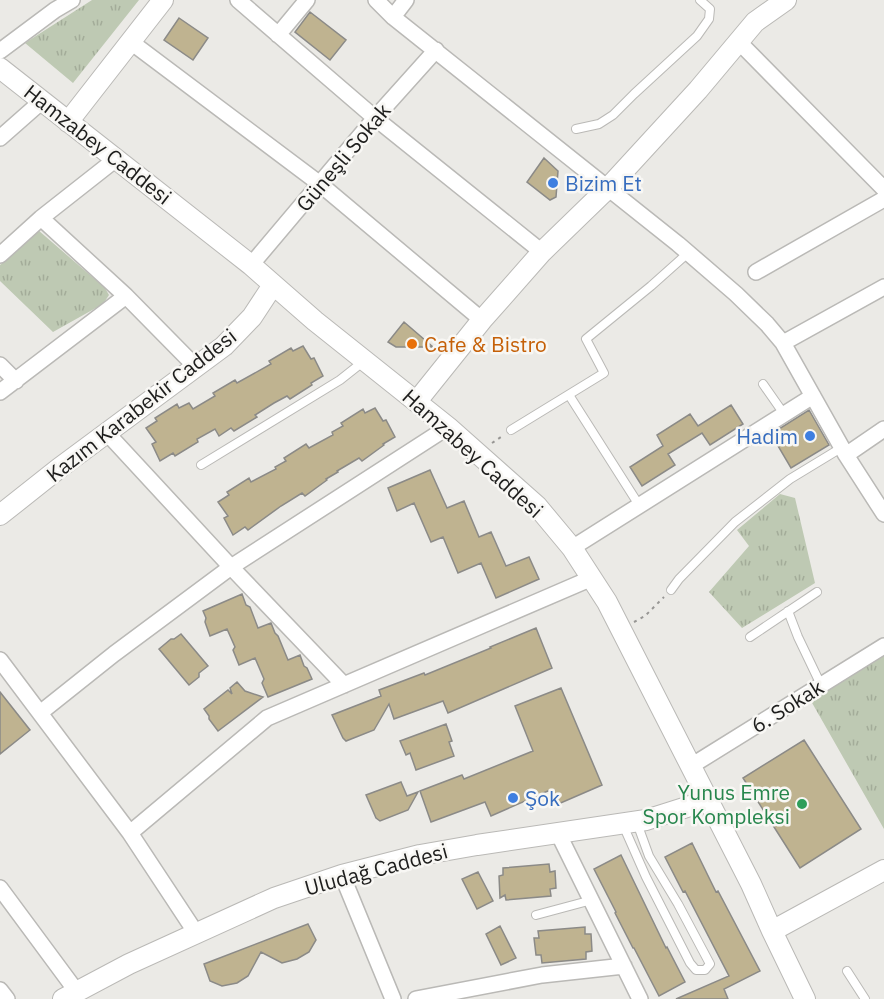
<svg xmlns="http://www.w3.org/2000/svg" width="884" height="999" font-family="'IBM Plex Sans',sans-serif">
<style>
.grass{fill:url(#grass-tufts)}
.building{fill:#bfb390;stroke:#8b8a87;stroke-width:1.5}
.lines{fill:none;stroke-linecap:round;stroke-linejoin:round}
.service-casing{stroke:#bab9b6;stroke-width:10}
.minor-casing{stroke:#bab9b6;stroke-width:18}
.tertiary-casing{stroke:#bab9b6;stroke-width:22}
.path{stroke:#979694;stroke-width:2;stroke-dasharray:3 4.5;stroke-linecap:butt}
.service{stroke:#fff;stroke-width:8}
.minor{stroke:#fff;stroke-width:15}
.tertiary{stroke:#fff;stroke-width:20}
.shop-dot{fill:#3f7fe0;stroke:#f8f7f4;stroke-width:2}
.food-dot{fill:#e8710a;stroke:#f8f7f4;stroke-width:2}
.leisure-dot{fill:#2e9e5b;stroke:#f8f7f4;stroke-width:2}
.labels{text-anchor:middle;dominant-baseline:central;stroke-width:5;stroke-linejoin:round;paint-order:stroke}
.street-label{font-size:21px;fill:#1d1d1c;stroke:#f8f7f4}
.shop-label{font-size:21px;fill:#366cbe;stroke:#f8f7f4;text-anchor:start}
.food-label{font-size:21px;fill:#c56008;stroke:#f8f7f4;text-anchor:start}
.leisure-label{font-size:21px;fill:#27864d;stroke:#f8f7f4;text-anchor:end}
</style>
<defs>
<pattern id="grass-tufts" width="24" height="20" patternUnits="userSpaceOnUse" patternTransform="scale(1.5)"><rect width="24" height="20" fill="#bec9b3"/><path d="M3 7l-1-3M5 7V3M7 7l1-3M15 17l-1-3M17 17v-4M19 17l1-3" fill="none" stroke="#a3ac99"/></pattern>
</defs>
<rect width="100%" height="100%" fill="#ebeae6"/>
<path class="grass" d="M 92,0 L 139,0 L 73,83 L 25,43 Z
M 38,230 L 105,288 L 109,295 L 103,304 L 53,332 L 0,281 L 0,265 Z
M 780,494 L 795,498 L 815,583 L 742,628 L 709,592 L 749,546 L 737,530 Z
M 884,655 L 884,829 L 811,701 Z"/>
<path class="building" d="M 310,12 L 346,40 L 330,60 L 295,32 Z
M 179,18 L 208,38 L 193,60 L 164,40 Z
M 544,158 L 558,171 L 556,197 L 550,200 L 527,182 Z
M 404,322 L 433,347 L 396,347 L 388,342 Z
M 303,346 L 311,359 L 314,358 L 323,376 L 311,383 L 312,385 L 290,399 L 287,396 L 274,403 L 255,415 L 257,417 L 234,431 L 231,428 L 219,436 L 215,429 L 197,439 L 198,442 L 175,456 L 173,453 L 160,461 L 152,444 L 156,442 L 146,428 L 157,421 L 155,418 L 177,404 L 179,408 L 189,403 L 193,409 L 215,396 L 213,393 L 235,380 L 237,383 L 271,364 L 269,361 L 291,348 L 293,351 Z
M 731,405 L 743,424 L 710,445 L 702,433 L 668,454 L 675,465 L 642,486 L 630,467 L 663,446 L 657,435 L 690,414 L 698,426 Z
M 375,408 L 383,421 L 386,420 L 395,437 L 383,444 L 384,445 L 362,461 L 359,458 L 337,471 L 338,472 L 326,479 L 327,480 L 305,496 L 302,493 L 281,506 L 248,530 L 245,527 L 233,535 L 224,518 L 228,516 L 218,502 L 229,495 L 227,492 L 249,478 L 251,482 L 276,469 L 275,467 L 286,461 L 284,458 L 306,444 L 309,448 L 333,435 L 332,432 L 343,426 L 341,423 L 363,409 L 365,413 Z
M 809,410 L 829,445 L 791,468 L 771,434 Z
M 430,470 L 447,508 L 464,501 L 479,537 L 491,532 L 506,566 L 529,557 L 539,579 L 496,598 L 481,563 L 458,573 L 443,537 L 431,542 L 414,503 L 397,511 L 388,488 Z
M 242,594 L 246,605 L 250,607 L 258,628 L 271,623 L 275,633 L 278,636 L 288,660 L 300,655 L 304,666 L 307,668 L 312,679 L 268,697 L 262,683 L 264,679 L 255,658 L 239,665 L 233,650 L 235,647 L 227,629 L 210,636 L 205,622 L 206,618 L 203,611 Z
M 536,628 L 552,668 L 448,713 L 443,701 L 394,719 L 389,704 L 374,730 L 346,741 L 343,738 L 332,715 L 381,696 L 379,690 L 424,673 L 425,675 L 491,648 L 490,647 Z
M 181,634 L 208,666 L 199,673 L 199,677 L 189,685 L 159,649 L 171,639 L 174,639 Z
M 237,682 L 245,691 L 263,697 L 218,731 L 209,719 L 209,716 L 204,709 L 228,690 L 232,694 L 230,688 Z
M 561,688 L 602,785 L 556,805 L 550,790 L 491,816 L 485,802 L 431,822 L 420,791 L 462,775 L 464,779 L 533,751 L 515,706 Z
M 0,692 L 30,730 L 0,754 Z
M 446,724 L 452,741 L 449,742 L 454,756 L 416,770 L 410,753 L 406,755 L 400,741 Z
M 804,740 L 861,829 L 800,868 L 743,778 Z
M 401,782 L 407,796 L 418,792 L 408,810 L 380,821 L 376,818 L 366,795 Z
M 692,843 L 716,892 L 718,891 L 760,971 L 724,989 L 728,999 L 676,999 L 729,976 L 685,891 L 683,892 L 665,857 Z
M 621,855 L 666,948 L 667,947 L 685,982 L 659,996 L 634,948 L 633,948 L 615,913 L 616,912 L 594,869 Z
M 549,864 L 550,872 L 555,871 L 556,888 L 550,889 L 551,896 L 506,900 L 505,895 L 500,898 L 499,876 L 503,875 L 503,868 Z
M 478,872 L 493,901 L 477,909 L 462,879 Z
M 308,924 L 316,940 L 309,952 L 297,959 L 282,963 L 261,952 L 248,976 L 237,983 L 222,986 L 210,981 L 204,964 Z
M 500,926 L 516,958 L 501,965 L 486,934 Z
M 585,927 L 585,934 L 591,934 L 592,951 L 586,952 L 586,959 L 542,963 L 541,955 L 536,955 L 534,938 L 539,938 L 538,931 Z"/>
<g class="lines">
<g class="service-casing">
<path id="service" d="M 576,129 L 599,124 L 613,115 L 634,94 L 697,36 L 709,19 L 710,9 L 700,0
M 763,384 L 784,414
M 569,395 L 639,505
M 511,430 L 604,373 L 586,339 L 651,286 L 688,253
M 201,465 L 340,380 L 364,361
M 671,590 L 679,579 L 735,522 L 790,479 L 841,448
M 788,611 L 798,637 L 821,685
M 750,637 L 817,592
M 623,825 L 646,877 L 690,963 L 696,970 L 705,970 L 710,964 L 678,904 L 649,856 L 637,823
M 536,915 L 592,900
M 847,971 L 865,999"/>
</g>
<g class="minor-casing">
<path id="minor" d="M 238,0 L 375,118 L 542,252
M 376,0 L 393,17 L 678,244 L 736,294 L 767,324 L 783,343 L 846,455 L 884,514
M 393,17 L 406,0
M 278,35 L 307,0
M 738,41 L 884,189
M 131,42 L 320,184 L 482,320
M 0,51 L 55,10 L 72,0
M 0,138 L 42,101
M 41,218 L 126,296 L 196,367
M 0,255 L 41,218 L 116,159
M 251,265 L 375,118 L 436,50
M 756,272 L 884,199
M 783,343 L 884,287
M 0,365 L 16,381
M 0,392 L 126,296
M 107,433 L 231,567 L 344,685
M 846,455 L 884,429
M 572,548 L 813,396
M 0,660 L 130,833 L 196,933
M 40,713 L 114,654 L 231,567 L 448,427
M 691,766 L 884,646
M 130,833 L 267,718 L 592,578
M 558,833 L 640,999
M 342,875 L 393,999
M 0,888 L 77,992
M 0,990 L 7,999
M 416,999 L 542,975 L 624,966"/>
</g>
<g class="tertiary-casing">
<path id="tertiary" d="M 0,68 L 251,265 L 315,321 L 448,427 L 537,506 L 572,548 L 607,602 L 751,884 L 772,931 L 805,999
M 68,122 L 163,0
M 417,401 L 482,320 L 542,252 L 608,188 L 698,90 L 755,22 L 786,0
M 0,515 L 58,469 L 224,346 L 252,317 L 273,285
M 772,931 L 884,870
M 63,999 L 129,964 L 274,898 L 342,875 L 420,855 L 477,845 L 646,820 L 709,800"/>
</g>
<path class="path" d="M 492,443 L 504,435
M 634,622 L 645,616 L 664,597"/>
<use href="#service" class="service"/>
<use href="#minor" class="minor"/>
<use href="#tertiary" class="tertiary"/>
</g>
<g class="shop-dot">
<circle cx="553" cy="183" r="6"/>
<circle cx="810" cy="436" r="6"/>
<circle cx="513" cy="798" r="6"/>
</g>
<circle class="food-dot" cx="412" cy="344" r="6"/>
<circle class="leisure-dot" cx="802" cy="804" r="6"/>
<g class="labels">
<g class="street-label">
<text transform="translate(98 144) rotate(38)">Hamzabey Caddesi</text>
<text transform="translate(343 157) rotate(-50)">Güneşli Sokak</text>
<text transform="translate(141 405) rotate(-38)">Kazım Karabekir Caddesi</text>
<text transform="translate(473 453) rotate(42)">Hamzabey Caddesi</text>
<text transform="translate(787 706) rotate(-32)">6. Sokak</text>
<text transform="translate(376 869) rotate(-15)">Uludağ Caddesi</text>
</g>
<g class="shop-label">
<text x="565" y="183">Bizim Et</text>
<text x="798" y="436" text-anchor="end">Hadim</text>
<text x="525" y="798">Şok</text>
</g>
<g class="food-label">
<text x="424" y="344">Cafe &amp; Bistro</text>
</g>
<g class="leisure-label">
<text x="790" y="792">Yunus Emre<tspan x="790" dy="24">Spor Kompleksi</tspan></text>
</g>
</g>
</svg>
